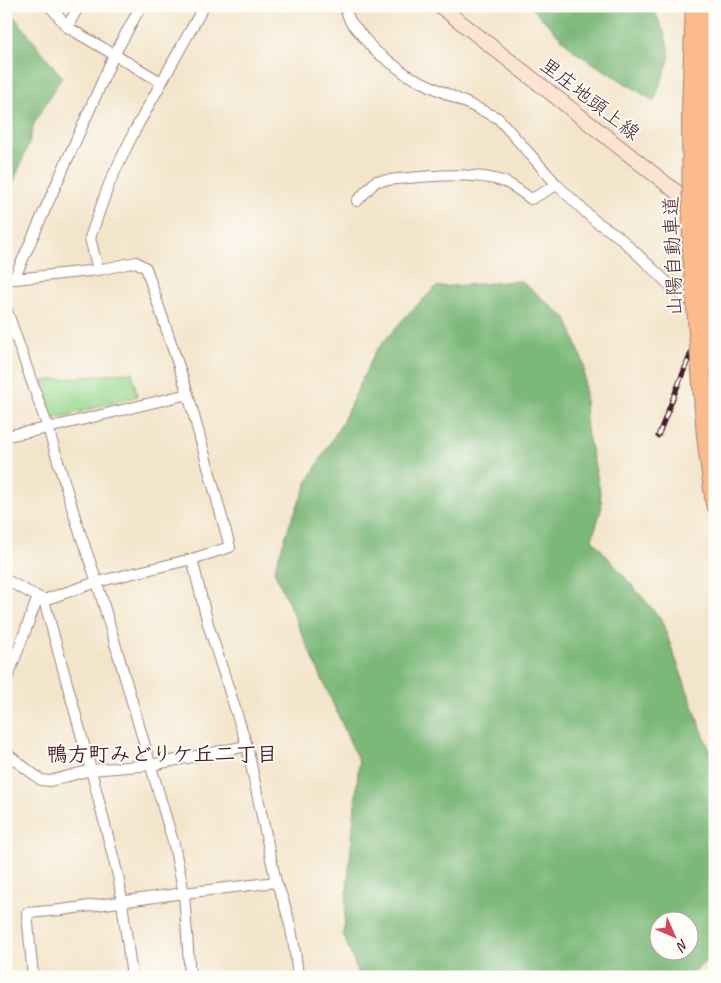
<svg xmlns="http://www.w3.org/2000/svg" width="721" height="983" font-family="Caveat,'Klee One',sans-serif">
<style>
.green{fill:#9ad88d;stroke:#727c5c}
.forest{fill:#7bb878;stroke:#626c52;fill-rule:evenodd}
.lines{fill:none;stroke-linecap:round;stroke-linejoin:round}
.street-casing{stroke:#9e827b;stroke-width:12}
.secondary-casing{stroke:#9e827b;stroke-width:16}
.highway-casing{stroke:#9e827b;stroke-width:20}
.street{stroke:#fff;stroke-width:10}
.secondary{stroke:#fde4d1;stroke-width:14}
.highway{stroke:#fbbb8d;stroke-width:18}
.rail-casing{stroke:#4a1f2b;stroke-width:5}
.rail{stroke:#fdfcf7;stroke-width:3;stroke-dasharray:9;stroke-linecap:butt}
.highway-bridge-casing{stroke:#9e827b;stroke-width:20;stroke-linecap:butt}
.highway-bridge{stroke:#fbbb8d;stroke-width:18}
.labels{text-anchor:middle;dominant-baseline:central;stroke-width:4;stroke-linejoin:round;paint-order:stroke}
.street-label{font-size:20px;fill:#4a1f2b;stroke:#fdfcf7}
.neighbourhood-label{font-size:21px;font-weight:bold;fill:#4a1f2b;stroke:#fdfcf7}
</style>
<rect width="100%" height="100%" fill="#fdfcf7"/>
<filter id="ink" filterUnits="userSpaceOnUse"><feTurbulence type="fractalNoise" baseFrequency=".02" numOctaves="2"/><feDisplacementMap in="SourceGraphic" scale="10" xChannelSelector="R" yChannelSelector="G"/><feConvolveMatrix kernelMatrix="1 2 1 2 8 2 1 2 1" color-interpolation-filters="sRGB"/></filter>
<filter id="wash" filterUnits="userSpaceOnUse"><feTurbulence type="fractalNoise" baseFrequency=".0096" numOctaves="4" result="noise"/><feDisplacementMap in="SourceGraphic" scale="20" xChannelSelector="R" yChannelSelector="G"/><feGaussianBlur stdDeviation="1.12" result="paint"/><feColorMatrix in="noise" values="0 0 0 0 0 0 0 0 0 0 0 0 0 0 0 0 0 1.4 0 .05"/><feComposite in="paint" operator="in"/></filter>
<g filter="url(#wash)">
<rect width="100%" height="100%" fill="#f3e5cb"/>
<path class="green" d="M 132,372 L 137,396 L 54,419 L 42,381 Z"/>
<path class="forest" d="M 6,6 L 62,77 L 34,123 L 29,143 L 6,201 Z
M 530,6 L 652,6 L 665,34 L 670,57 L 654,101 L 575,52 Z
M 521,281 L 567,319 L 584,365 L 586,427 L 598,480 L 602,507 L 592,539 L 661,619 L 715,766 L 715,953 L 689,977 L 360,977 L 343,934 L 359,762 L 274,571 L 289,526 L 309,479 L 342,423 L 375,352 L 405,317 L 436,287 ZM 658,920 L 688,920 L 688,950 L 658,950 Z"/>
</g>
<g filter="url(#ink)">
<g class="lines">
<g class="street-casing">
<path id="street" d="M 50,6 L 67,27 L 161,82
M 344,6 L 350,21 L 374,50 L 407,75 L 498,118 L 557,185 L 595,221 L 618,236 L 675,290 L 698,307
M 67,27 L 79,6
M 357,201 L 376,181 C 413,178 470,169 505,182 C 514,186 523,193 531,199 L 557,185
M 98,270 L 90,238 L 109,184 L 134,132 L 204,6
M 14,279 L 114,55 L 141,6
M 6,280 L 98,270 L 136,262 L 146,268 L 188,394 L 230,547 L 192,559 L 97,582 L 44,600
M 6,308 L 48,428 L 78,527 L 97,582 L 174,845 L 184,893 L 190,977
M 6,436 L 48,428 L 188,394
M 192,559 L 208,624 L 247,746 L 276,882 C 289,911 295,945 298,977
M 6,580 L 44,600 L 91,770 L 119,880 L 132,977
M 6,682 L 38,597
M 6,753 L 41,780 L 50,781 L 91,770 L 151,765 L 247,746
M 33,977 L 27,913 L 61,910 L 184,893 L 276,882"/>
</g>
<g class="secondary-casing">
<path id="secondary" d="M 440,6 L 697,208"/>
</g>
<g class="highway-casing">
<path id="highway" d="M 710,55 L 713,6
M 693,56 L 695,6
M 706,436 L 715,504"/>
</g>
<use href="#street" class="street"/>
<use href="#secondary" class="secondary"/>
<use href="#highway" class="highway"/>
<g class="rail-casing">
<path id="rail" d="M 658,436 L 715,292"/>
</g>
<use href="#rail" class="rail"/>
<g class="highway-bridge-casing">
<path id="highway-bridge" d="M 710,55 L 709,110 L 709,254 L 715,357
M 693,56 L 691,108 L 692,255 L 706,436"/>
</g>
<use href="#highway-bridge" class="highway-bridge"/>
</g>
</g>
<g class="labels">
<g class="street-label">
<text transform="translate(590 99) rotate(38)">里庄地頭上線</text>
<text transform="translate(673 256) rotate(-92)">山陽自動車道</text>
</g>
<g class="neighbourhood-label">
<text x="162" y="754">鴨方町みどりケ丘二丁目</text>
</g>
</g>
<rect width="721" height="983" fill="none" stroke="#fdfcf7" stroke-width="25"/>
<g transform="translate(674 936) rotate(135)"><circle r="24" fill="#fdfcf7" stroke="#b5a4a5"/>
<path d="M0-4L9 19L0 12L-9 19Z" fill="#d1495b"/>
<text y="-8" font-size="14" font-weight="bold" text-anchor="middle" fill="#4a1f2b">N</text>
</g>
</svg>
